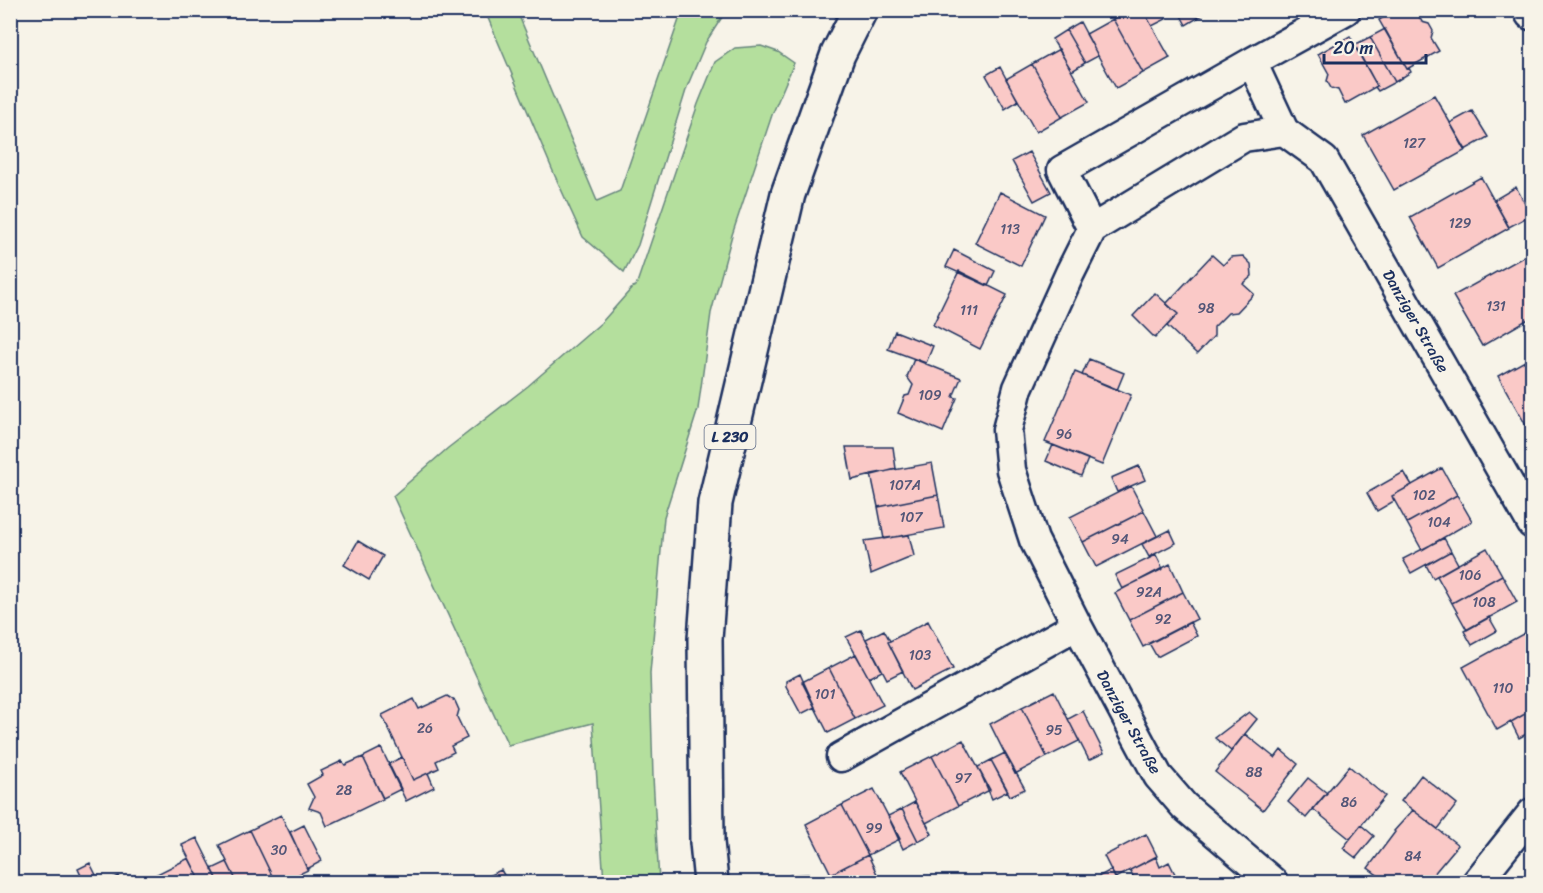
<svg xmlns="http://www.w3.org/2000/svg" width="1543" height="893" font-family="Sriracha,sans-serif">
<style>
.green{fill:#b4df9d;stroke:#68877e;stroke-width:1.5}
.building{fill:#fac9c7;stroke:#1b2f5e;stroke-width:1.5}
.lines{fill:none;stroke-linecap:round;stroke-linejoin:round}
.minor-casing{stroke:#1b2f5e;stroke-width:33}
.tertiary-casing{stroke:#1b2f5e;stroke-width:38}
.primary-casing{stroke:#1b2f5e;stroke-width:38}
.minor{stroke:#f7f3e8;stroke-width:28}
.tertiary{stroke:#f7f3e8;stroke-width:33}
.primary{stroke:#f7f3e8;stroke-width:33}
.labels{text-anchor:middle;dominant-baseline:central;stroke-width:4.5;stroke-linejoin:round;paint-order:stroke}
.number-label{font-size:14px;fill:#535678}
.shield{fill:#f7f3e8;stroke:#5d6a87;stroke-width:1.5}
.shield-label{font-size:15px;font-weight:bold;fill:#1b2f5e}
.street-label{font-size:16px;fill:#1b2f5e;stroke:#f7f3e8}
</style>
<rect width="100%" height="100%" fill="#f7f3e8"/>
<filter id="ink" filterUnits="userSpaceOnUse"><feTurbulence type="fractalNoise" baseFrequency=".0167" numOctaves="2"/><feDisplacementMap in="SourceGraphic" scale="12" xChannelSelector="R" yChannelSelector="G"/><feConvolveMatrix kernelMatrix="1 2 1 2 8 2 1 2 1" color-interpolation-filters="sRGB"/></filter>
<g filter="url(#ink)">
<path class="green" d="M 485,11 L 517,11 L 597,201 L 620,191 L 682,11 L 726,11 L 706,42 L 687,87 L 638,245 L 624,272 L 583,237 L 555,176 Z
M 761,46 L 778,52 L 794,63 L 772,115 L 732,235 L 711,313 L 698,409 L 664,517 L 650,673 L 653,777 L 659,882 L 604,882 L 593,723 L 508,745 L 393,496 L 448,448 L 528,386 L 602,322 L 633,287 L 636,286 L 698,104 L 715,62 L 735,48 Z"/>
<path class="building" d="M 1127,10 L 1143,10 L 1170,58 L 1143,73 L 1113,19 Z
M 1143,10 L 1161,10 L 1166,19 L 1152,26 Z
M 1178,10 L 1211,10 L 1186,25 Z
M 1396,10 L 1416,10 L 1422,22 L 1429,24 L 1433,31 L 1431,38 L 1439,51 L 1407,69 L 1379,20 Z
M 1113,19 L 1143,73 L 1116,88 L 1086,34 Z
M 1080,22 L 1098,56 L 1085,63 L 1066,30 Z
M 1385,29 L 1407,69 L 1409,68 L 1411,72 L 1395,82 L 1370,37 Z
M 1066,30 L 1085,63 L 1072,71 L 1052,39 Z
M 1350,36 L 1377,86 L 1345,104 L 1338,90 L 1331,88 L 1327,81 L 1329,74 L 1318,54 Z
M 1370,37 L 1395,82 L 1378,91 L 1375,87 L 1377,86 L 1354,45 Z
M 1059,49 L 1089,102 L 1062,117 L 1032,64 Z
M 1032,64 L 1062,117 L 1036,132 L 1006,79 Z
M 1000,67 L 1018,101 L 1005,109 L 986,75 Z
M 1434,95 L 1466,150 L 1394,190 L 1363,135 Z
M 1472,111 L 1488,137 L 1465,150 L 1450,123 Z
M 1029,152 L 1051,192 L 1034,201 L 1012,161 Z
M 1481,177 L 1509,228 L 1438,268 L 1410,217 Z
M 1516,187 L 1531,215 L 1509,227 L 1494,200 Z
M 1000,192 L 1045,215 L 1021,266 L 975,243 Z
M 954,250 L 995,271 L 988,286 L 946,267 Z
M 1212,255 L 1223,265 L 1231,257 L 1243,256 L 1251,264 L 1252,276 L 1243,284 L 1254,294 L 1237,312 L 1228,313 L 1214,327 L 1214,336 L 1197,354 L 1167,326 L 1178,314 L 1166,304 Z
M 1525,256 L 1532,270 L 1532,317 L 1482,346 L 1453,296 Z
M 959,271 L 1007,295 L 980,349 L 933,325 Z
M 1155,293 L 1178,314 L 1155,338 L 1133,316 Z
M 895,331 L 933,346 L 926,363 L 888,349 Z
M 1532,357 L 1532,424 L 1527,427 L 1498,376 Z
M 914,359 L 961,378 L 953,397 L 957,398 L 943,432 L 898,413 L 905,396 L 909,395 L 913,385 L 907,377 Z
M 1089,359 L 1124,373 L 1117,390 L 1082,375 Z
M 1075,372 L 1131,395 L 1102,465 L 1045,442 Z
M 1053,445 L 1088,459 L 1081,476 L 1046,461 Z
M 846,447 L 893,447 L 896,469 L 852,480 Z
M 932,463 L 938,495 L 878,507 L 871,474 Z
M 1139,466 L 1145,480 L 1117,492 L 1111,478 Z
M 1442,468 L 1457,495 L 1407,523 L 1392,496 Z
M 1404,472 L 1412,485 L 1392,496 L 1394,501 L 1377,511 L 1367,493 Z
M 1131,486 L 1144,511 L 1083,542 L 1070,517 Z
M 938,495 L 944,528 L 884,539 L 878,507 Z
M 1457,495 L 1472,521 L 1422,550 L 1407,523 Z
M 1144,511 L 1157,536 L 1096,567 L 1083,542 Z
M 1170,530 L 1176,543 L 1149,557 L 1142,544 Z
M 909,535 L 914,556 L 871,574 L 864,541 Z
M 1444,538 L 1451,551 L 1411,573 L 1403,559 Z
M 358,541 L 383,556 L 369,580 L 344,565 Z
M 1487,548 L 1502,575 L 1452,603 L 1437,576 Z
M 1451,551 L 1458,564 L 1433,578 L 1426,565 Z
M 1156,555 L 1163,569 L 1122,589 L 1115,575 Z
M 1170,564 L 1183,592 L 1129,620 L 1115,593 Z
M 1502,575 L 1517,602 L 1467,630 L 1452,603 Z
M 1183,592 L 1197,619 L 1143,647 L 1129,620 Z
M 1489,617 L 1497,631 L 1472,645 L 1464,631 Z
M 928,621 L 953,669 L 912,690 L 888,642 Z
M 1190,622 L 1197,636 L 1157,657 L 1149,643 Z
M 1532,629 L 1532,710 L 1497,730 L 1463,667 Z
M 861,630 L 882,671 L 869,678 L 846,637 Z
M 884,630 L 890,641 L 888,642 L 903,671 L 887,679 L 866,639 Z
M 856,654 L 883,705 L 855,719 L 829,668 Z
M 829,668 L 855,719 L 828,733 L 802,682 Z
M 800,674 L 815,707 L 801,714 L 786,686 L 786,681 Z
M 1054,691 L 1079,741 L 1047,757 L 1022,707 Z
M 447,696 L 455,701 L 459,710 L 457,717 L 467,738 L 451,746 L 454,752 L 436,761 L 439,768 L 413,780 L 382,715 L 414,699 L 419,709 Z
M 1022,707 L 1047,757 L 1015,774 L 990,724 Z
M 1532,710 L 1532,731 L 1519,738 L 1511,722 Z
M 1083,711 L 1104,753 L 1089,760 L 1068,719 Z
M 1249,712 L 1257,719 L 1231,751 L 1215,738 Z
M 1245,734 L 1275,758 L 1281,750 L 1298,764 L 1263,810 L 1215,772 Z
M 963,740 L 990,790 L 958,806 L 932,756 Z
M 381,748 L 401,789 L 383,798 L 363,757 Z
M 1005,753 L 1025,789 L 1010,796 L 991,760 Z
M 932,756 L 958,806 L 926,823 L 900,772 Z
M 363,757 L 383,799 L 327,826 L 321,812 L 309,808 L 314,797 L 307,784 L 323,775 L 321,771 L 342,761 L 345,765 Z
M 402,757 L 413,780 L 428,773 L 434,787 L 406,801 L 388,764 Z
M 991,760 L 1008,791 L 992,799 L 978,767 Z
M 1349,766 L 1385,796 L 1350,839 L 1313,809 Z
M 1421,775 L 1457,804 L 1438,829 L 1401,801 Z
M 1308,778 L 1327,793 L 1306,818 L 1288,802 Z
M 874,789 L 900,839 L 868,855 L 842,805 Z
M 915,802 L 932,834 L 918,841 L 902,809 Z
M 842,805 L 868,855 L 831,874 L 806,824 Z
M 902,809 L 918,841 L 903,849 L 888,816 Z
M 1413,810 L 1458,845 L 1427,882 L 1387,882 L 1368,868 L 1395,832 L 1394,831 Z
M 281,815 L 308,870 L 282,882 L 275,882 L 250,830 Z
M 304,825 L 322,861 L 307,869 L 290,832 Z
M 1361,825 L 1374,836 L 1356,858 L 1343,848 Z
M 250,830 L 275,882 L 237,882 L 219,845 Z
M 1146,834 L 1157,856 L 1115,878 L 1104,856 Z
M 197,838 L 218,880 L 213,882 L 201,882 L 182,845 Z
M 868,855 L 877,874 L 859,882 L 836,882 L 831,874 Z
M 1156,857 L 1160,867 L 1169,862 L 1178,880 L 1186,876 L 1189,882 L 1136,882 L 1130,870 Z
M 189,858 L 201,882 L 161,882 L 157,874 Z
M 227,862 L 237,882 L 219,882 L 212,869 Z
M 90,863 L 98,879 L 84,882 L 78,869 Z
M 501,870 L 508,882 L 475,882 Z
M 1111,870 L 1118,882 L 1098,882 L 1096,878 Z
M 157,874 L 161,882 L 141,882 Z
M 808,874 L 809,882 L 791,882 L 790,875 Z
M 119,876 L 122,882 L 106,882 Z"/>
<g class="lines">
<g class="minor-casing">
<path id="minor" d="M 1252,62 L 1346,10
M 1092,229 L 1062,170 L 1252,62 L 1284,131
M 841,757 L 1077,625
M 1273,882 L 1184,806 L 1158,776 L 1077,625 L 1034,540 L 1011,470 L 1007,430 L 1018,388 L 1070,273 L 1092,229 L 1244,137 L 1284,131 L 1324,160 L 1532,524
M 1477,882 L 1532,813"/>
</g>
<g class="tertiary-casing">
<path id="tertiary" d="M 1531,10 L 1532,13"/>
</g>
<g class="primary-casing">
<path id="primary" d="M 711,882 L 707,842 L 705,639 L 715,503 L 788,194 L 838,54 L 860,10"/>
</g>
<use href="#minor" class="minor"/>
<use href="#tertiary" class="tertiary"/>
<use href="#primary" class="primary"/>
</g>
</g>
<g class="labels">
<g class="number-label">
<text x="1414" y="143">127</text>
<text x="1460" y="223">129</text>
<text x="1010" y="229">113</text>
<text x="1496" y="306">131</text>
<text x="1206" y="308">98</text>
<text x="969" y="310">111</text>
<text x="930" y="395">109</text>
<text x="1064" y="434">96</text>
<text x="905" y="485">107A</text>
<text x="1424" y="495">102</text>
<text x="911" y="517">107</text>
<text x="1439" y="522">104</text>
<text x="1120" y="539">94</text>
<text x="1470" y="575">106</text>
<text x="1149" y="592">92A</text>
<text x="1484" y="602">108</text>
<text x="1163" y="619">92</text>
<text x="920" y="655">103</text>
<text x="1503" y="688">110</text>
<text x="825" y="694">101</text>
<text x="425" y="728">26</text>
<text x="1054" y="730">95</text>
<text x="1254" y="772">88</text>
<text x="963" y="778">97</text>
<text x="344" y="790">28</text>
<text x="1349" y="802">86</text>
<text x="874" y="828">99</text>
<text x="279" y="850">30</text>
<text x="1413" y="856">84</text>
</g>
<rect class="shield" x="704.5" y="425" width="51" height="24" rx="4.5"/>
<g class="shield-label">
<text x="730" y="437">L 230</text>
</g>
<g class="street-label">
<text transform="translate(1416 321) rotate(60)">Danziger Straße</text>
<text transform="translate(1129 722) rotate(61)">Danziger Straße</text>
</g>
</g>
<rect width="1543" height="893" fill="none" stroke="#f7f3e8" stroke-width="36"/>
<rect x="18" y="18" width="1507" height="857" fill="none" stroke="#1b2f5e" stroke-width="2" filter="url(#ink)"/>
<path d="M1324 54v9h102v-9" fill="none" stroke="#1b2f5e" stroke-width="3"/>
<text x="1333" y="54" font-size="18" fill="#1b2f5e" stroke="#f7f3e8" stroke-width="4.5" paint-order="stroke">20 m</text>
</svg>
